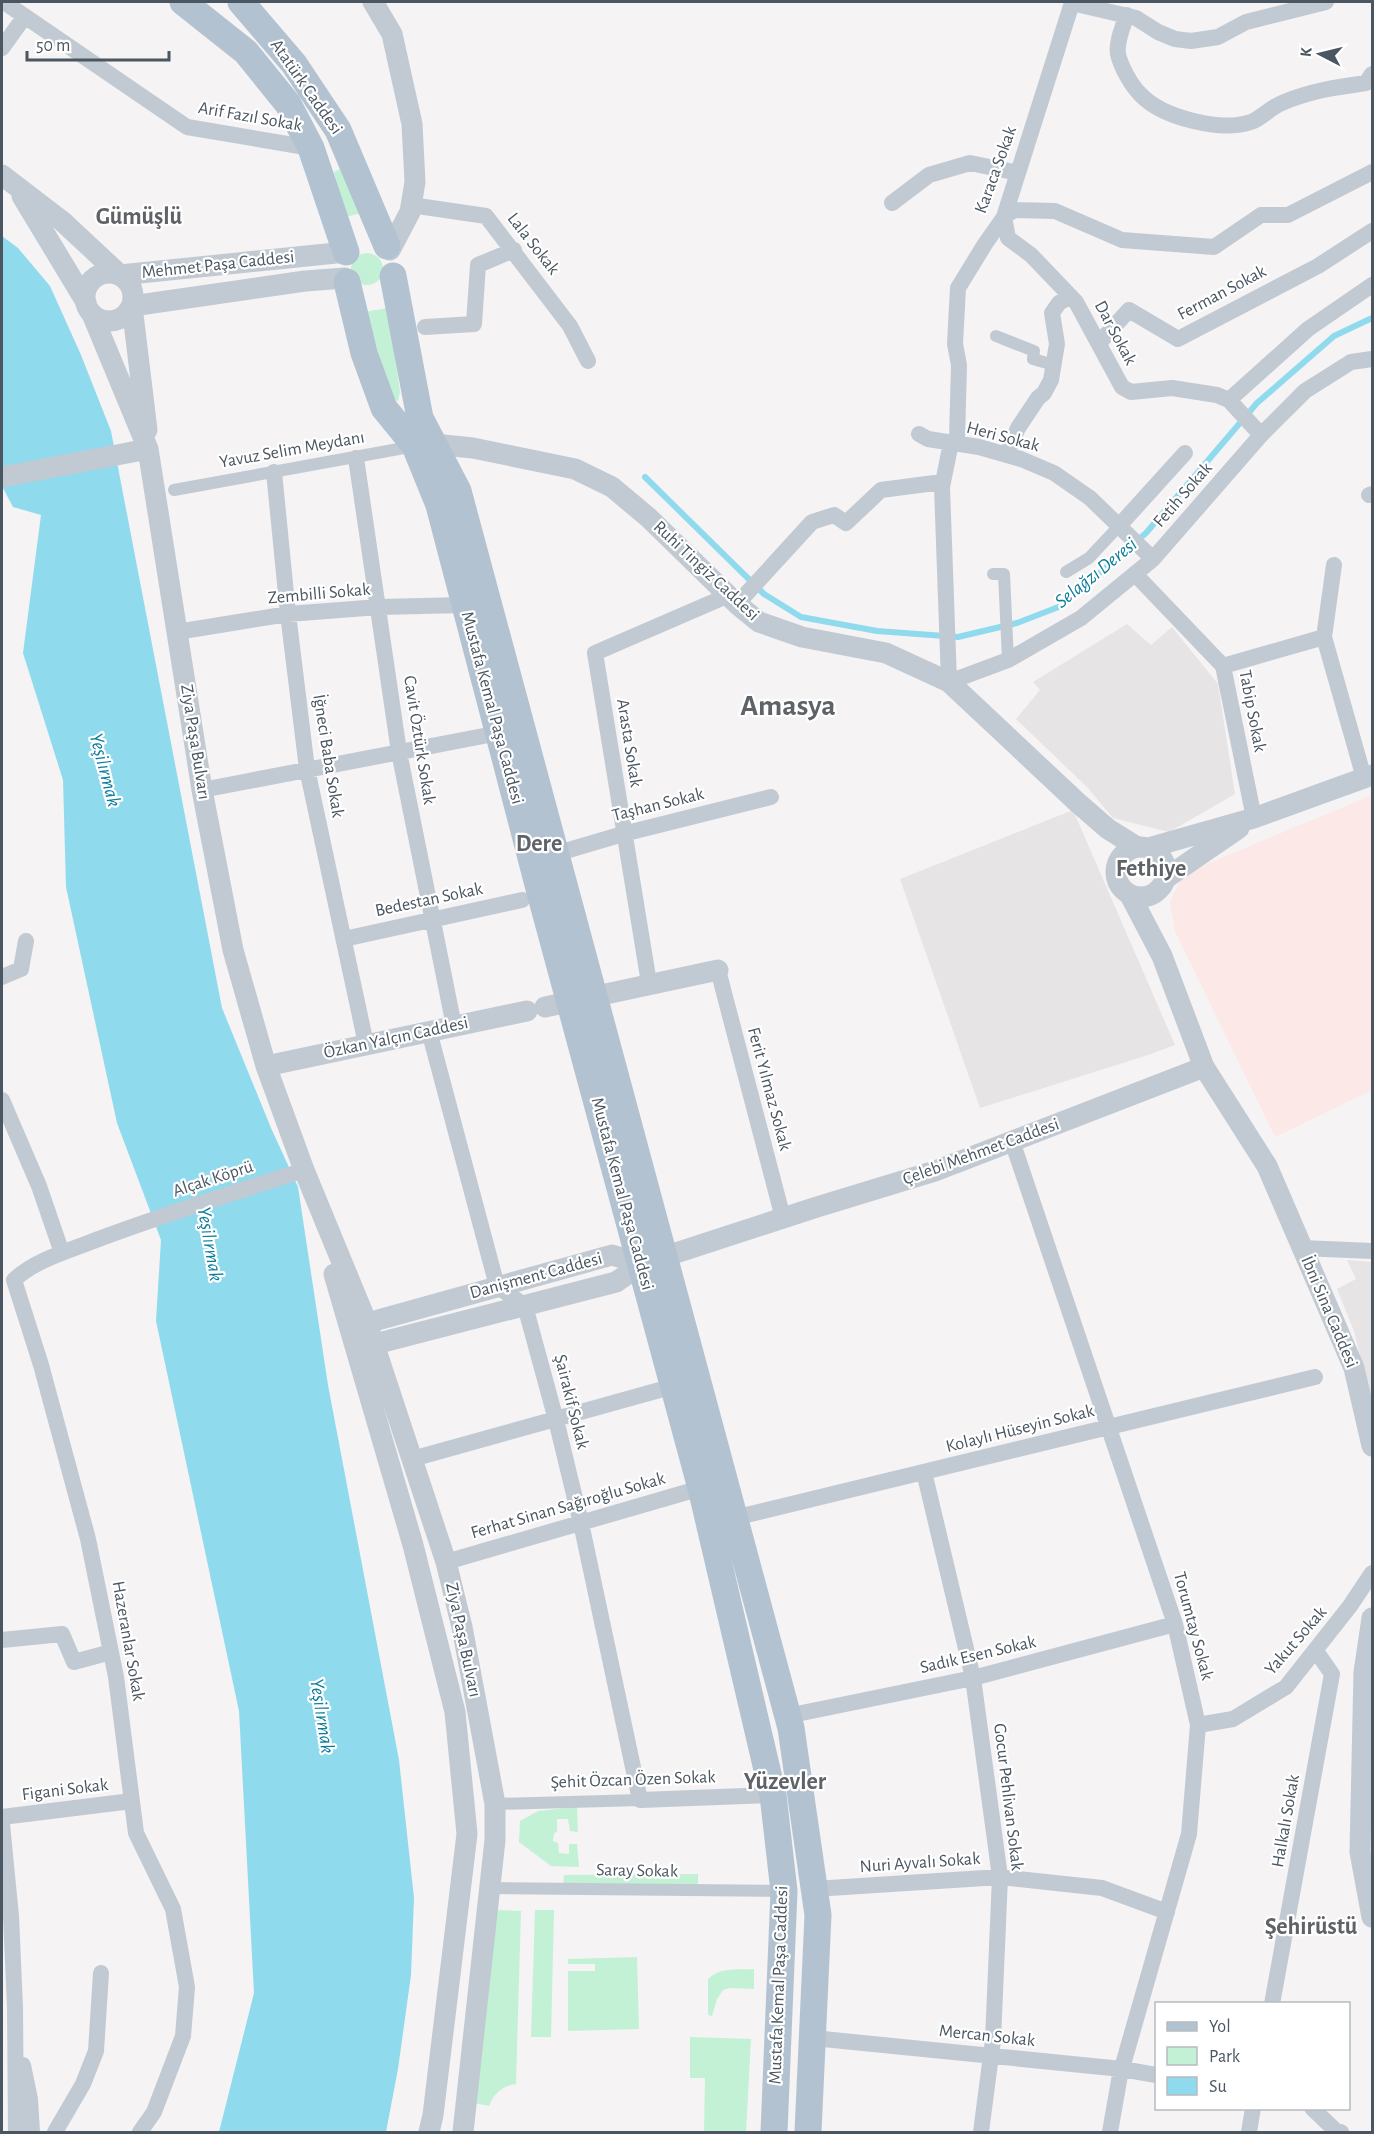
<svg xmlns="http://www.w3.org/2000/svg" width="1374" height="2134" font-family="'Alegreya Sans',sans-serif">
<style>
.education{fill:#e6e4e5}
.medical{fill:#fce8e6}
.green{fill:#c3f1d5}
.water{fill:#90daee}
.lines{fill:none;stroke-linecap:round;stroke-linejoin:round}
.stream{stroke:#90daee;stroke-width:6}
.pedestrian{stroke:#c1cad2;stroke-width:12}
.minor{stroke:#c1cad2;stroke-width:16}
.tertiary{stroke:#c1cad2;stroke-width:21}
.primary{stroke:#b3c2d1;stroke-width:27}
.labels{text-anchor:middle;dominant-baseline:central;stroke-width:4.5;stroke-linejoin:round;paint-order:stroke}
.street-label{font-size:18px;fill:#4a5661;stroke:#fff}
.water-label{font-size:20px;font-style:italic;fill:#0c7c9b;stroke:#fff}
.district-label{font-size:24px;font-weight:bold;fill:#5f6368;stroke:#fff}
.town-label{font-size:30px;font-weight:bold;fill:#5f6368;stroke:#fff}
</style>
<rect width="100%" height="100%" fill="#f5f3f3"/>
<path class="education" d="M 1127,624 L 1151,645 L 1172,627 L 1218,684 L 1235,794 L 1169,832 L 1113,818 L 1087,787 L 1016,719 L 1040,690 L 1033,682 Z
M 1073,810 L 1175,1045 L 1148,1055 L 980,1108 L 900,879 Z
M 1347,1260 L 1372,1262 L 1372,1406 L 1354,1331 L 1337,1289 L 1356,1279 Z"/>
<path class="medical" d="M 1372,795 L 1372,1090 L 1275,1137 L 1175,931 L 1170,902 L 1183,874 Z"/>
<path class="green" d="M 342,168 L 362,213 L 345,217 L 334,172 Z
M351 269a16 16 0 1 1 32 0a16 16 0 1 1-32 0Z
M 388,308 L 400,392 L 398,401 L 395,400 L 364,312 Z
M 577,1807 L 578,1832 L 570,1831 L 568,1819 L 557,1819 L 557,1832 L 554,1833 L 553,1841 L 558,1843 L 559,1853 L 569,1854 L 569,1844 L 577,1844 L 579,1867 L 551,1866 L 519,1842 L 520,1821 L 538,1811 Z
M 698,1874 L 698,1886 L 563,1884 L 564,1875 Z
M 494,1910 L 521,1911 L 516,2084 C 503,2086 494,2093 489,2106 L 474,2103 Z
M 535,1910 L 554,1910 L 551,2037 L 531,2037 Z
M 637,1957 L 639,2029 L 568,2031 L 568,1971 L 595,1971 L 595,1964 L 568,1964 L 568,1959 Z
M 754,1969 L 754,1989 L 730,1988 L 723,1990 L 717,1999 L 712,2016 L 708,2015 L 708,1979 C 720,1967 738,1970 754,1969 Z
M 690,2037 L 751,2039 L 746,2132 L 704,2132 L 705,2078 L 690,2078 Z"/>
<path class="water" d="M 2,236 L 18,248 L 50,286 L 81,355 L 111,431 L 222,1008 L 271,1128 L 298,1187 L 328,1385 L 399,1760 L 414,1898 L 411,1975 L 398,2069 L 386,2132 L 219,2132 L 254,1993 L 239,1711 L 156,1321 L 161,1240 L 117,1123 L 66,887 L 63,780 L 23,653 L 41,515 L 13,507 L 2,486 Z"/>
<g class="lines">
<path class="stream" d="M 645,477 L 764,594 L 801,617 L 877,631 L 958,637 L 1017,623 L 1061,606 L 1146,533 L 1257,403 L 1334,336 L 1372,318"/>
<path class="pedestrian" d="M 996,336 L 1034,351 L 1033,359 L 1054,365
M 174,490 L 415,446
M 1066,572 L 1089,558 L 1118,527
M 993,574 L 1004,574 L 1008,660
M 495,1804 L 640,1800
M 489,1888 L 784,1891"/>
<path class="minor" d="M 4,2 L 187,127 L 311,148
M 1326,2 L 1246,22 L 1218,37 L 1191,41 L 1175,39 L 1158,32 L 1136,18 L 1072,3 L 1004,217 L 985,244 L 958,288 L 955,344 L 959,365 L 957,439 L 951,443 L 942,487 L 949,682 L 1008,660 L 1081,618 L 1153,559 L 1261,435 L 1305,391 L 1351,362 L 1372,359
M 1127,15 C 1123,26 1116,42 1118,54 C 1121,67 1131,85 1140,94 C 1162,118 1221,132 1251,122 C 1262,118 1271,107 1282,103 C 1309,91 1337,87 1366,83 L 1372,74
M 2,48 L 25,16
M 892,203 L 929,175 L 970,163 L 1018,173
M 411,205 L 486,216 L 570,326 L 588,361
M 425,327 L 474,324 L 478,265 L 514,250
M 1099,343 L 1129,310 L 1178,339 L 1318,266 L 1372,231
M 1229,400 L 1308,329 L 1372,285
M 919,434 L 928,439 L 979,447 L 1021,459 L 1054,473 L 1090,498 L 1153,559
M 1261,435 L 1229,400 L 1217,395 L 1172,388 L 1131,392 L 1122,387 L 1076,302 L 1031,255 L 1008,238 L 1004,217 L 1014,210 L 1055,211 L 1122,240 L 1214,247 L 1261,215 L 1288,215 L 1372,172
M 1006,455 L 1018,428 L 1038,398 L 1044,393 L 1051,380 L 1057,344 L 1052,313 L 1059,303 L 1070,296
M 356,458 L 399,752 L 454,1026
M 274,472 L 288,614 L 307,769 L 366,1044
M 1369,495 L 1372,494
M 1118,527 L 1185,453
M 1334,565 L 1324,637 L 1364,778
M 1135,574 L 1223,666 L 1254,818
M 737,604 L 812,522 L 834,515 L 846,523 L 881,490 L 942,482
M 177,632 L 288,614 L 379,607 L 465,605
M 1223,666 L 1324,637
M 202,790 L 499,733
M 555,854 L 623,834 L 771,797
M 344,939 L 522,900
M 718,970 L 783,1218
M 2,977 L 21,969 L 26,941
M 649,983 L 595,653 L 729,595
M 429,1031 L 497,1286 L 525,1306 L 556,1420 L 581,1523 L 640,1800 L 773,1795
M 2,1100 L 39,1186 L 62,1253
M 1012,1141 L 1175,1624 L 1198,1725 L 1189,1834 L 1120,2075 L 1110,2132
M 1302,1248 L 1372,1251
M 412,1459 L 674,1386
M 924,1472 L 973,1678 L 1000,1877 L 993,2040 L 981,2132
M 734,1518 L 1315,1377
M 446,1562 L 701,1488
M 2,1640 L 62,1634 L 74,1662 L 111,1652
M 787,1716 L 973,1678 L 1175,1624
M 1198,1725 L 1233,1719 L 1286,1687 L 1350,1606 L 1372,1573
M 2,1817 L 132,1801
M 2,1824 L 11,1916 L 15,2007 L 16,2132
M 814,1889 L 1000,1877 L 1102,1888 L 1167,1912
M 1272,2004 L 1332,1674 L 1316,1651
M 813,2038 L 1122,2069 L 1156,2075
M 23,2065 L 30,2099 L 32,2132
M 1312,2108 L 1336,2131 L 1341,2132
M 55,2132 L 83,2084 L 96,2051 L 101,1973
M 140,2132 L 154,2112 L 183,2036 L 187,1987 L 173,1909 L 136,1833 L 116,1677 L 88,1539 L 41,1365 L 14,1280 C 35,1260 68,1251 96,1240 C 164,1214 234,1193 304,1170
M 1249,2132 L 1253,2108"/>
<path class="tertiary" d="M 373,2 L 392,34 L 412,124 L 415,182 L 410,212 L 390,250
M 2,175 L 62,221 L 120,275 L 346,252
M 22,196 L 86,302
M85 297a24 24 0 1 1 48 0a24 24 0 1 1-48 0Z
M 92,314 L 148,449 L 202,790 L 233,950 L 266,1066 L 304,1170 L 367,1323 L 446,1562 L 462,1627 L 495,1804 L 495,1840 L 463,2132
M 147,430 L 132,306 L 305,281 L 345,278
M 434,444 L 473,448 L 575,469 L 612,487 L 649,518 L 737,604 L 759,622 L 802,637 L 886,653 L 949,682 L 1078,803 L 1108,829 L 1137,847
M 2,477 L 148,449
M1116 872a25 25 0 1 1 50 0a25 25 0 1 1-50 0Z
M 1148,848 L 1254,818 L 1372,775
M 1166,878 L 1239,828
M 1130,895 L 1162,956 L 1204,1067 L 1267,1166 L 1354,1368 L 1372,1446
M 545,1007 L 718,970
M 266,1066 L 527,1011
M 334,1274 L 413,1545 L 455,1712 L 467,1834 L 433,2115 L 429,2132
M 367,1323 L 612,1255 L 642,1264
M 375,1344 L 616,1282 L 642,1264 L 817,1207 L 935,1171 L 1204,1067
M 1372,1618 L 1364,1672 L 1360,1852 L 1372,1917"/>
<path class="primary" d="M 183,2 L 246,52 L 288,104 L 311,148 L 346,252
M 241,2 L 294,64 L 338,130 L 387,246
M 393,276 L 420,418 L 458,491 L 791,1728 L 818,1915 L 808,2132
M 347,282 L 364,353 L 384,408 L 415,446 L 439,505 L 541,896 L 701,1488 L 773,1795 L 784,1891 L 774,2132"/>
</g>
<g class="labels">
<g class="street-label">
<text transform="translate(306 87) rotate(55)">Atatürk Caddesi</text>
<text transform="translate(250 117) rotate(10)">Arif Fazıl Sokak</text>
<text transform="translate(996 170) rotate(-70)">Karaca Sokak</text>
<text transform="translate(533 244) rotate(52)">Lala Sokak</text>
<text transform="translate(218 265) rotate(-6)">Mehmet Paşa Caddesi</text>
<text transform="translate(1222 293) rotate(-28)">Ferman Sokak</text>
<text transform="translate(1115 333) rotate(62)">Dar Sokak</text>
<text transform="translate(1003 437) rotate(15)">Heri Sokak</text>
<text transform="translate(292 450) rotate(-10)">Yavuz Selim Meydanı</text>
<text transform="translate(1183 495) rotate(-49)">Fetih Sokak</text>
<text transform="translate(706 571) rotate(43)">Ruhi Tingiz Caddesi</text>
<text transform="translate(319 594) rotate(-5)">Zembilli Sokak</text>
<text transform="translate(492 708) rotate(75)">Mustafa Kemal Paşa Caddesi</text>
<text transform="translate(1252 711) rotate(79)">Tabip Sokak</text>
<text transform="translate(419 740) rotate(81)">Cavit Öztürk Sokak</text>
<text transform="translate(195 742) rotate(81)">Ziya Paşa Bulvarı</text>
<text transform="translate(629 743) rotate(81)">Arasta Sokak</text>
<text transform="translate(328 756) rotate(81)">İğneci Baba Sokak</text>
<text transform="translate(658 805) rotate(-14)">Taşhan Sokak</text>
<text transform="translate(429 900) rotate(-12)">Bedestan Sokak</text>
<text transform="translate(396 1038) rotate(-12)">Özkan Yalçın Caddesi</text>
<text transform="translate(769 1089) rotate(75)">Ferit Yılmaz Sokak</text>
<text transform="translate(981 1152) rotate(-20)">Çelebi Mehmet Caddesi</text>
<text transform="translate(213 1179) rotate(-18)">Alçak Köprü</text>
<text transform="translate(622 1194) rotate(75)">Mustafa Kemal Paşa Caddesi</text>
<text transform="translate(536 1276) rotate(-15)">Danişment Caddesi</text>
<text transform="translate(1329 1312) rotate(67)">İbni Sina Caddesi</text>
<text transform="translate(571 1402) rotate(76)">Şairakif Sokak</text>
<text transform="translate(1020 1429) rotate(-14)">Kolaylı Hüseyin Sokak</text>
<text transform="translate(568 1506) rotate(-16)">Ferhat Sinan Sağıroğlu Sokak</text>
<text transform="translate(1193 1626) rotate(75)">Torumtay Sokak</text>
<text transform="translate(463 1640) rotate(78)">Ziya Paşa Bulvarı</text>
<text transform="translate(128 1641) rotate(80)">Hazeranlar Sokak</text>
<text transform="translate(1296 1641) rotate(-49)">Yakut Sokak</text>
<text transform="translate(978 1655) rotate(-13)">Sadık Esen Sokak</text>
<text transform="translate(633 1780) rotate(-2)">Şehit Özcan Özen Sokak</text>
<text transform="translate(65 1790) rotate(-7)">Figani Sokak</text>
<text transform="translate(1008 1797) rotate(83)">Gocur Pehlivan Sokak</text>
<text transform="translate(1286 1821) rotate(-80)">Halkalı Sokak</text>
<text transform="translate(920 1863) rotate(-4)">Nuri Ayvalı Sokak</text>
<text transform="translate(637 1871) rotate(1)">Saray Sokak</text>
<text transform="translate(779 1985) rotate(-88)">Mustafa Kemal Paşa Caddesi</text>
<text transform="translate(987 2036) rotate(6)">Mercan Sokak</text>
</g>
<g class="water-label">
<text transform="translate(1096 573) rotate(-39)">Selağzı Deresi</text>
<text transform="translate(105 770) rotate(75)">Yeşilırmak</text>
<text transform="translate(210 1244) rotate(80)">Yeşilırmak</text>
<text transform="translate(322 1716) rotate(81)">Yeşilırmak</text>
</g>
<g class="district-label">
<text x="139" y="217">Gümüşlü</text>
<text x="539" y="844">Dere</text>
<text x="1151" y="869">Fethiye</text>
<text x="785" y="1782">Yüzevler</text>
<text x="1311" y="1927">Şehirüstü</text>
</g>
<g class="town-label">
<text x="788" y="706">Amasya</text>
</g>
</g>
<rect width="1374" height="2134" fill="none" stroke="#4a5661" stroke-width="6"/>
<rect x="1155" y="2002" width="195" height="108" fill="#ffffff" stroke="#b7bbc0" stroke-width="1.5"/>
<rect x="1167" y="2022" width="30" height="9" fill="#b3c2d1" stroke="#b7bbc0" stroke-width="1.5"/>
<text x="1209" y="2032" font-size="18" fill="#4a5661">Yol</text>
<rect x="1167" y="2047" width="30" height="18" fill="#c3f1d5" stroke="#b7bbc0" stroke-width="1.5"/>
<text x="1209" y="2062" font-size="18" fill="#4a5661">Park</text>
<rect x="1167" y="2077" width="30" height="18" fill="#90daee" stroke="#b7bbc0" stroke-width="1.5"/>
<text x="1209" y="2092" font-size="18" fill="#4a5661">Su</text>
<g transform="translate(1320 54) rotate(277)" stroke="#ffffff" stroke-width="4.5" paint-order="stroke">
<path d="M0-4.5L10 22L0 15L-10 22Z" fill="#4a5661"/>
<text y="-9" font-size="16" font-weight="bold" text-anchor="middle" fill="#4a5661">K</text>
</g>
<path d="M27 51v9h142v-9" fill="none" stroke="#4a5661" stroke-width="3"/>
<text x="36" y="51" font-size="18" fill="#4a5661" stroke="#ffffff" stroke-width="4.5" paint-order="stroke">50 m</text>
</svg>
